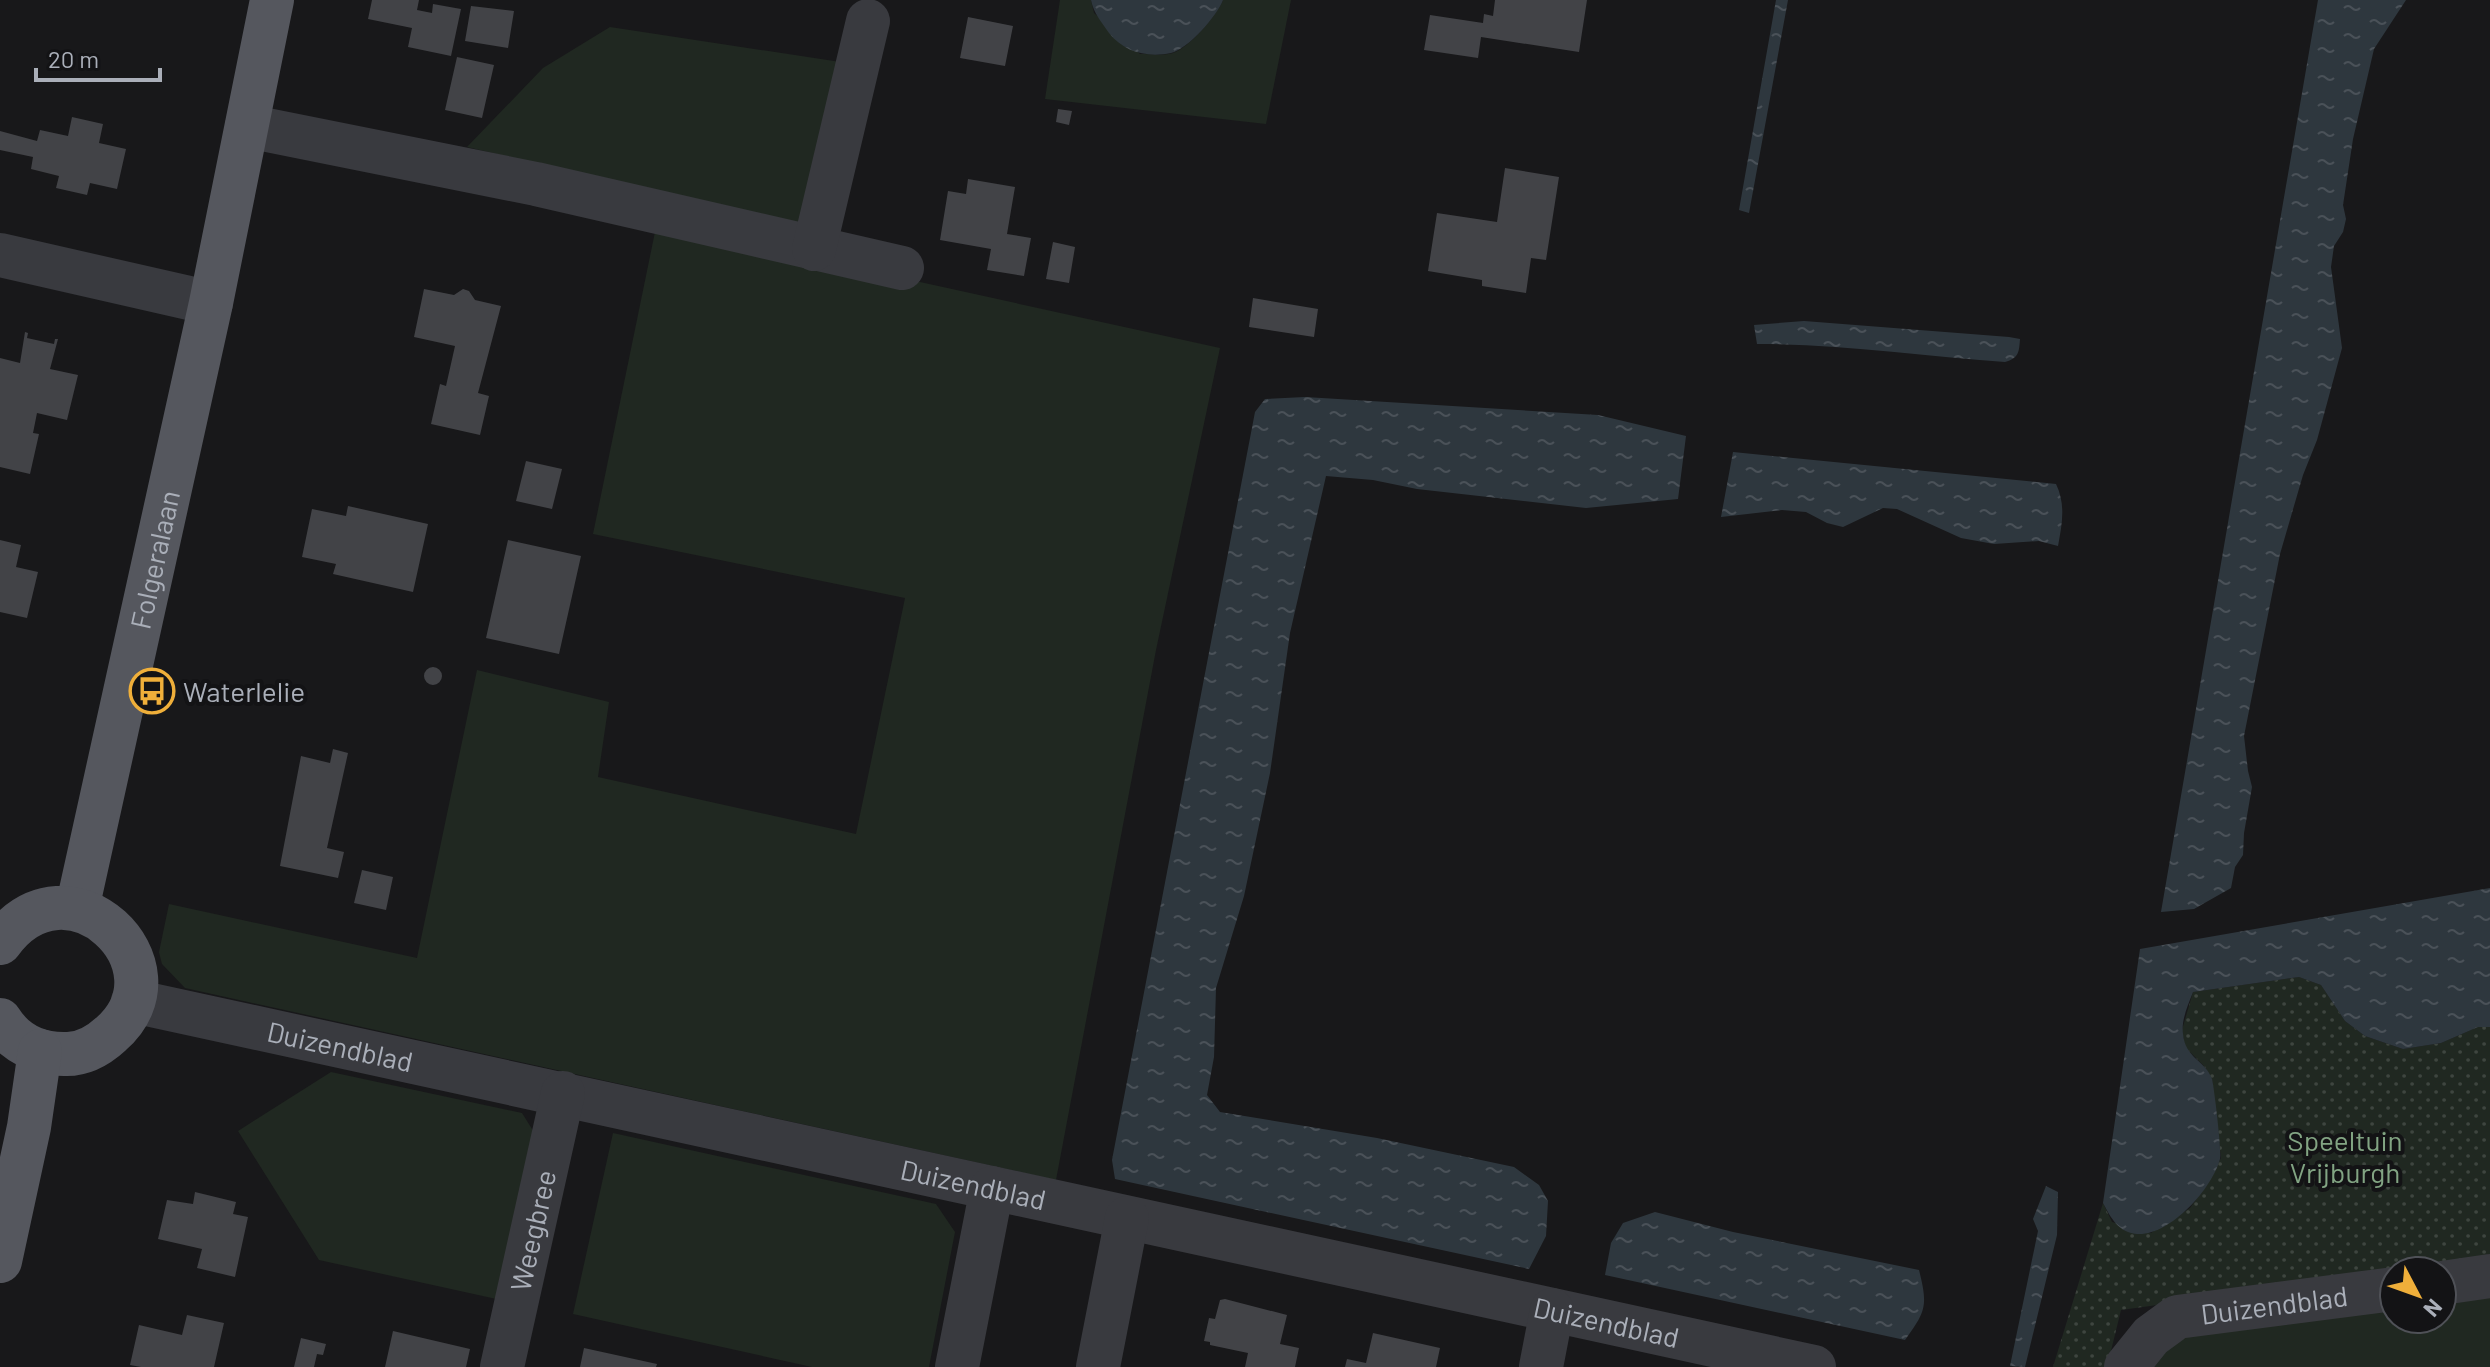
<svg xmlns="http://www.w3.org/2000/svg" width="2490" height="1367" font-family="Barlow,sans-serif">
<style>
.grass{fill:#202821}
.park{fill:url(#park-dots)}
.water{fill:url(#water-ripples)}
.building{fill:#424347}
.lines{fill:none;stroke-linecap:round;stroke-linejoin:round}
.minor{stroke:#393a3f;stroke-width:44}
.major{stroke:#55575e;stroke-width:44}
.labels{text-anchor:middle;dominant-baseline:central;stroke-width:8;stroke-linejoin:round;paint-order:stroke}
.street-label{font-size:28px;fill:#aaafb9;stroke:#131315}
.poi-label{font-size:28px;fill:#aaafb9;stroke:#131315;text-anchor:start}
.park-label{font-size:28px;fill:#82a483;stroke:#131315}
</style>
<defs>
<pattern id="park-dots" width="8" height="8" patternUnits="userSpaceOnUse" patternTransform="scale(2)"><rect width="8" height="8" fill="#202821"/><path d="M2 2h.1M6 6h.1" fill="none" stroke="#3e453f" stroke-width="1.8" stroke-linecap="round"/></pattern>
<pattern id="water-ripples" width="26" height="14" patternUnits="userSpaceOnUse" patternTransform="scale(2)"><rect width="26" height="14" fill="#2e373e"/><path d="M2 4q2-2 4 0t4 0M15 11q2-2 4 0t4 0" fill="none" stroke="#4a5158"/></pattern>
</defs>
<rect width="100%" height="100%" fill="#18181a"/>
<path class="grass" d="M 1060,0 L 1091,0 L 1094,13 L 1140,54 C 1150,54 1164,56 1173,53 C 1189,48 1217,15 1223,0 L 1291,0 L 1266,124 L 1045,99 Z
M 610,27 L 847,63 L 797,255 L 1220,348 L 1156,650 L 1056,1180 L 185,988 L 162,964 L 159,952 L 169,904 L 417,958 L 477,670 L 609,702 L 598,777 L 856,834 L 905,598 L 593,534 L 663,193 L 467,147 L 543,68 Z
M 331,1072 L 522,1113 L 537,1137 L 501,1300 L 319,1260 L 238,1131 Z
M 613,1133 L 936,1204 L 955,1232 L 929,1367 L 812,1367 L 573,1314 Z
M 2490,1292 L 2490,1367 L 2149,1367 L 2181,1334 L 2394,1305 L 2394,1319 L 2442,1319 L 2442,1299 Z"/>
<path class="park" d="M 2299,977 L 2321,985 L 2345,1021 L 2365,1036 L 2403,1049 L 2441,1043 L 2478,1027 L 2490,1027 L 2490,1259 L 2121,1310 L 2107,1367 L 2053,1367 L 2103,1203 L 2112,1222 L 2151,1233 L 2190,1208 L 2205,1187 L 2221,1158 L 2212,1080 L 2205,1067 L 2185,1047 L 2182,1030 L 2193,992 Z"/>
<path class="water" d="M 1091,0 L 1223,0 C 1217,16 1188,49 1171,53 C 1147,58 1124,52 1109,33 C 1101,21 1094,14 1091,0 Z
M 1776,0 L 1788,0 L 1749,213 L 1739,210 Z
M 2318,0 L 2406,0 L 2374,49 L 2353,139 L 2343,205 L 2346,219 L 2343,232 L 2334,246 L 2331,267 L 2342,348 L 2317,440 L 2303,475 L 2280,554 L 2244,736 L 2248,771 L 2252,787 L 2244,833 L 2243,855 L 2235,867 L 2231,888 L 2194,909 L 2161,912 Z
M 1804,321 L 2009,337 L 2020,339 C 2019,352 2019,358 2005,362 C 1923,356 1840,344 1757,344 L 1754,325 Z
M 1305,397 L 1598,415 L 1686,436 L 1678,499 L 1586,508 L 1417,489 L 1373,480 L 1326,476 L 1290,633 L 1270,773 L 1244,896 L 1216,988 L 1214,1057 L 1207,1095 L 1220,1112 L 1377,1138 L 1514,1167 L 1539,1185 L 1548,1201 L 1546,1236 L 1529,1269 L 1115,1179 L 1112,1160 L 1255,412 L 1265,399 Z
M 1733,452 L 2056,484 C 2066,505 2062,524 2058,546 L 2039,541 L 1994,544 L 1961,538 L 1897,509 L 1883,508 L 1843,527 L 1827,523 L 1806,512 L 1782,510 L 1721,517 Z
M 2490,888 L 2490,1027 L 2478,1027 L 2441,1043 L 2403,1049 L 2365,1036 L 2345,1021 L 2321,985 L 2299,977 L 2193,992 C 2188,1005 2181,1020 2183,1034 C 2185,1058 2205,1060 2212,1079 C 2214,1086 2222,1153 2220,1159 C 2212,1189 2170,1236 2137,1234 C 2118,1232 2111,1218 2103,1203 L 2140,949 Z
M 2046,1186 L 2058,1192 L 2057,1235 L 2025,1367 L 2010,1366 L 2038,1231 L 2033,1219 Z
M 1655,1212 L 1733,1232 L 1919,1270 C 1928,1306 1926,1311 1905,1340 L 1605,1275 L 1611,1243 L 1623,1223 Z"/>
<path class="building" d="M 372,0 L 419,0 L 417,10 L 432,13 L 433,4 L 461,9 L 451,56 L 408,47 L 412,28 L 368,19 Z
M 1495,0 L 1587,0 L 1579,52 L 1481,37 L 1478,58 L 1424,50 L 1430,15 L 1483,23 L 1484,14 L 1493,16 Z
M 471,6 L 514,11 L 508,48 L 465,41 Z
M 968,17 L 1013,26 L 1005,66 L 960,58 Z
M 457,57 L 494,65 L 482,118 L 445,110 Z
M 1058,109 L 1072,111 L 1069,125 L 1056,122 Z
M 72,117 L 103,124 L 99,143 L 126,149 L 117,189 L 90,183 L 87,195 L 56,188 L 59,176 L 31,169 L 33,157 L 0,150 L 0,131 L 37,141 L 40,130 L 68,136 Z
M 1505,168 L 1559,177 L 1546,260 L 1531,258 L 1526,293 L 1482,286 L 1482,280 L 1428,271 L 1437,213 L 1497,222 Z
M 968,179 L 1015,187 L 1007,234 L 1031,238 L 1024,276 L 987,270 L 991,249 L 940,240 L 948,191 L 966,194 Z
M 1053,242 L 1075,247 L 1069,283 L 1046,279 Z
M 424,289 L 454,295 L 463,289 L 469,291 L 475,300 L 501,306 L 478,393 L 489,396 L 480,435 L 431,424 L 440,384 L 446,386 L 455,346 L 414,337 Z
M 1253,298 L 1318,309 L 1314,337 L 1249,327 Z
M 25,332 L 28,333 L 27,338 L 54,344 L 55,339 L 58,339 L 50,369 L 78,375 L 67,420 L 37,413 L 33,433 L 39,434 L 30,474 L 0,467 L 0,358 L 20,363 Z
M 526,461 L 562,469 L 552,509 L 516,501 Z
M 348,506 L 428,524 L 413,592 L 333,574 L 336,564 L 302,557 L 312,509 L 346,516 Z
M 0,540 L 21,545 L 16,567 L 38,572 L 27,618 L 0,612 Z
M 508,540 L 581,556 L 559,654 L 486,638 Z
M424 676a9 9 0 1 1 18 0a9 9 0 1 1-18 0Z
M 333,749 L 348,753 L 327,848 L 344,852 L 338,878 L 280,866 L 301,756 L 330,763 Z
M 362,870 L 393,877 L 386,910 L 354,903 Z
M 195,1192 L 236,1202 L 233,1214 L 248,1217 L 235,1277 L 197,1268 L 202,1249 L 158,1239 L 167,1200 L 193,1204 Z
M 1225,1299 L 1287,1315 L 1280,1344 L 1299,1348 L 1295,1367 L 1245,1367 L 1248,1353 L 1210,1345 L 1210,1342 L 1204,1341 L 1209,1318 L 1215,1319 L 1220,1300 Z
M 187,1315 L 224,1323 L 214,1367 L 141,1367 L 130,1365 L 139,1325 L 182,1335 Z
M 393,1331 L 470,1349 L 466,1367 L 385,1367 Z
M 1373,1333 L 1440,1348 L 1436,1367 L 1345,1367 L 1347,1359 L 1366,1363 Z
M 301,1338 L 326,1344 L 323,1355 L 317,1354 L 314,1367 L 294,1367 Z
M 584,1348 L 657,1364 L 656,1367 L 580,1367 Z"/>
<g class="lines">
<g class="minor">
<path d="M 247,126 L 536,184 L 902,268"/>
<path d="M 814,249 L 868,21"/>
<path d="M 0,255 L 211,303"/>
<path id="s1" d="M 133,1001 L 1814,1367"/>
<path d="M 2442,1283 L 2490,1276"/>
<path id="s2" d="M 502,1367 L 563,1093"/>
<path d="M 957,1367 L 992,1188"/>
<path d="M 1098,1367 L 1127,1218"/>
<path d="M 1541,1367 L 1552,1310"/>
<path id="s3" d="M 2126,1367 L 2151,1336 L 2177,1317 L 2394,1289"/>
</g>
<g class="major">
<path id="s4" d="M 77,909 L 211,303 L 272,0"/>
<path d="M 0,943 C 68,849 189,966 111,1034 C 99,1045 84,1054 67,1054 C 40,1055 15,1044 0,1020"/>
<path d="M 0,1261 L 29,1127 L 40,1051"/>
</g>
</g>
<defs>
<g id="bus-ring" transform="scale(2.3)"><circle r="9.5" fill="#131315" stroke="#efaf3a" stroke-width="1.5"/><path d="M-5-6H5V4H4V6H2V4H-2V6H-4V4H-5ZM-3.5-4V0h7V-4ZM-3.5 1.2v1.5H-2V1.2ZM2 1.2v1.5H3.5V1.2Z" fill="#efaf3a"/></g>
</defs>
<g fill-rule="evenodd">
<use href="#bus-ring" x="152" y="691"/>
</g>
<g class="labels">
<g class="street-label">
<text stroke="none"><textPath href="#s4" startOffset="358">Folgeralaan</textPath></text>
<text stroke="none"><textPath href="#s1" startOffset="212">Duizendblad</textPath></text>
<text stroke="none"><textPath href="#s1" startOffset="860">Duizendblad</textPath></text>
<text stroke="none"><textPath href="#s2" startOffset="140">Weegbree</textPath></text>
<text stroke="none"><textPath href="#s3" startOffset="170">Duizendblad</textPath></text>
<text stroke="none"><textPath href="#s1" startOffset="1508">Duizendblad</textPath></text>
</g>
<g class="poi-label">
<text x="183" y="691">Waterlelie</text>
</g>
<g class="park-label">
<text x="2345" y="1140">Speeltuin<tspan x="2345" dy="32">Vrijburgh</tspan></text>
</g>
</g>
<g transform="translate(2418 1295) rotate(131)"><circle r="38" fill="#131315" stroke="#4f5157" stroke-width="2"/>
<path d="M0-6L14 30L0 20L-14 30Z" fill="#efaf3a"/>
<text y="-12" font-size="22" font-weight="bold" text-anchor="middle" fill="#aaafb9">N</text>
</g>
<path d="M36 68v12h124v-12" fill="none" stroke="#aaafb9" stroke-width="4"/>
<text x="48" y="68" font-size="24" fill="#aaafb9" stroke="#131315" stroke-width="6" paint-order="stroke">20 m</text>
</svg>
